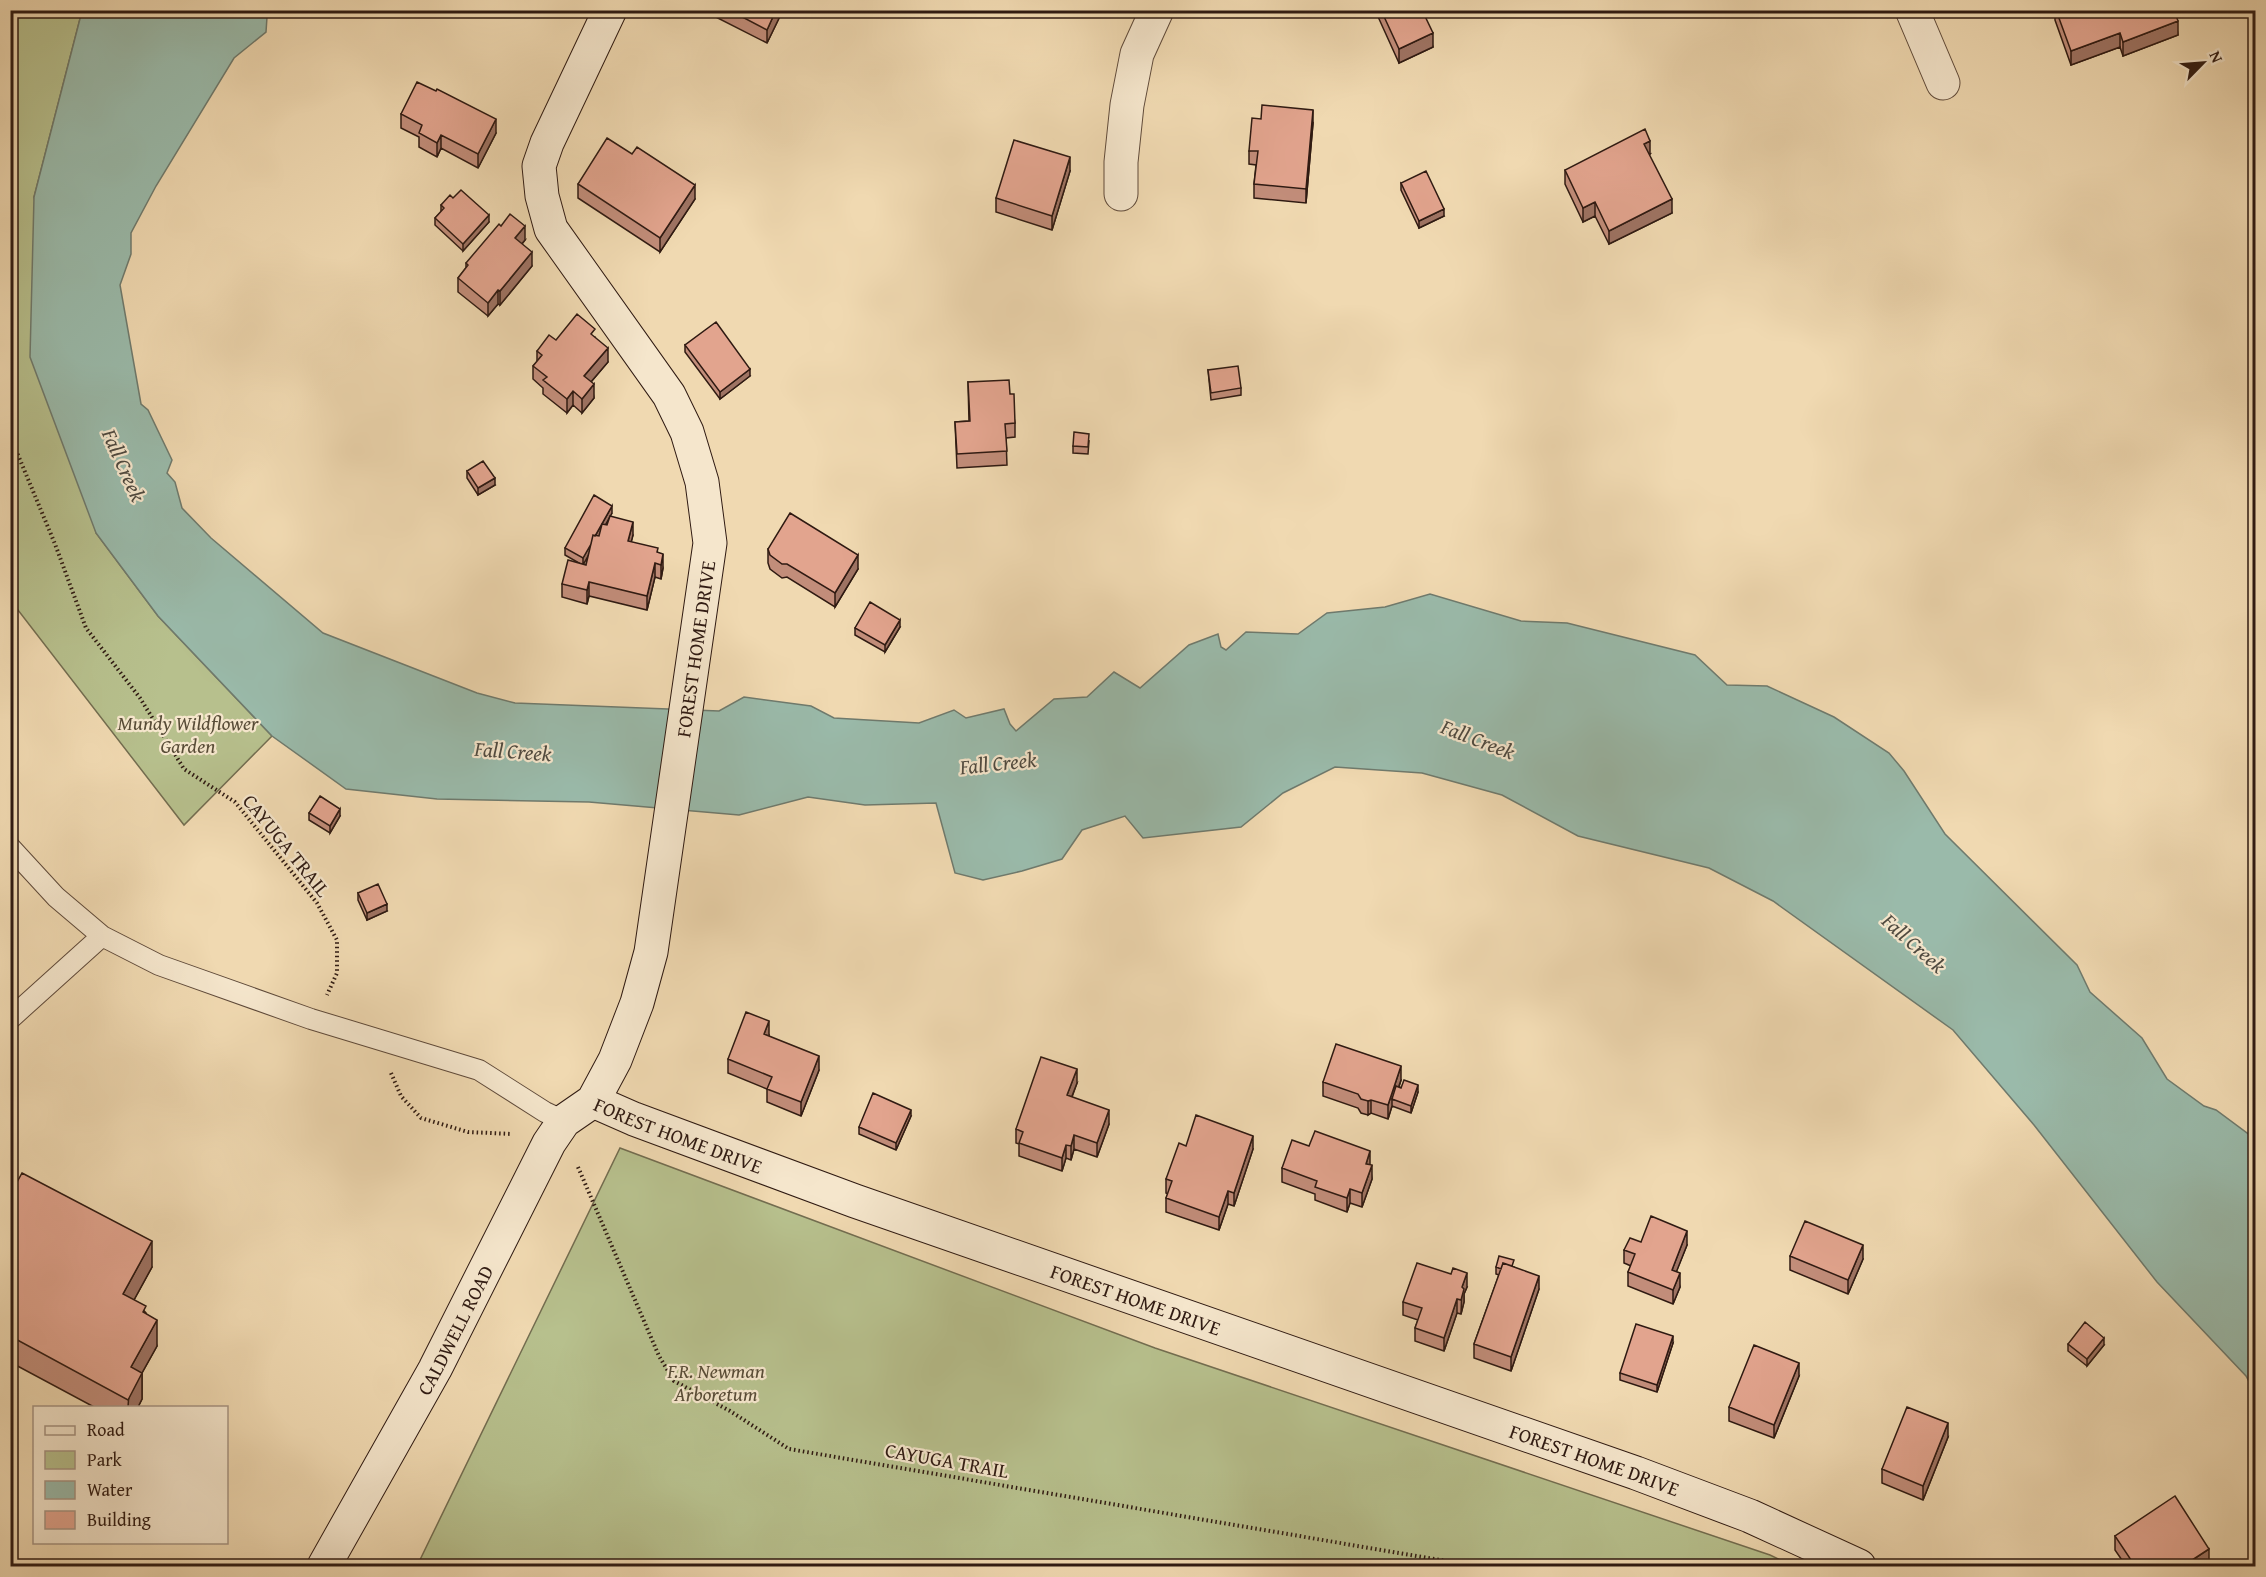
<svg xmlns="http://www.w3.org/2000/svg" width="2266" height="1577" font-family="'Gentium Book Plus',serif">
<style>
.green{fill:#b7c08d;stroke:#736d50;stroke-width:1.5}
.water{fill:#9abaaa;stroke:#6f7a6d;stroke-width:1.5}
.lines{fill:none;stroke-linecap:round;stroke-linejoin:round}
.lane-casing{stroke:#5f4a3a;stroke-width:22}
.street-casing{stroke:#5f4a3a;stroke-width:35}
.secondary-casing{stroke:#2f1a12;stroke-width:35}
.path{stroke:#2f1a12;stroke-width:4;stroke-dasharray:1.5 3;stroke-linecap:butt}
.lane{stroke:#f5e6cc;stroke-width:20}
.street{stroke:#f5e6cc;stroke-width:33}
.secondary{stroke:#f5e6cc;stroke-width:33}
.wall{fill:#c28d7a;stroke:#2f1a12;stroke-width:1.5;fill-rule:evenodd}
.shaded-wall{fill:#9e7363;stroke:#2f1a12;stroke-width:1.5}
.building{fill:#e2a48e;stroke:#2f1a12;stroke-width:1.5}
.labels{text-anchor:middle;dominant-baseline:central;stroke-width:4.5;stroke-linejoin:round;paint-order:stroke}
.street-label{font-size:20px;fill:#2f1a12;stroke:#f5e6cc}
.park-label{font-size:20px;font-style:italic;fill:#584c37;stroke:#f5e6cc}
.water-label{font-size:21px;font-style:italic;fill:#4f4a40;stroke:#f5e6cc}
</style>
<rect width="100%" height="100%" fill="#f0d9b1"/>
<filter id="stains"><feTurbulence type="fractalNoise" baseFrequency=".00333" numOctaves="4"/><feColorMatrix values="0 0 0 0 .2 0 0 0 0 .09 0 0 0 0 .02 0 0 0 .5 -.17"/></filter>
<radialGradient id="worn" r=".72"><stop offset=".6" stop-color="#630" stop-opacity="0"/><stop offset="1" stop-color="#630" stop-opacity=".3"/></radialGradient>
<path class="green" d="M 11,11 L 82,11 L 34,197 L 96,533 L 158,616 L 272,736 L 184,825 L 11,601 Z
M 620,1148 L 1155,1348 L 1770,1555 L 1793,1566 L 417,1566 Z"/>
<path class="water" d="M 82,11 L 264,11 L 267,17 L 266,32 L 234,58 L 156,186 L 131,233 L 131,254 L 120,285 L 141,404 L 148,410 L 172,460 L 167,473 L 175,482 L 182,508 L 211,538 L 323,633 L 477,693 L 515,703 L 719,711 L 744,697 L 811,706 L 834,718 L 919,723 L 954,710 L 966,718 L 1004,709 L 1010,724 L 1016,731 L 1054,699 L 1087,697 L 1114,672 L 1140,688 L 1189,645 L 1218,634 L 1221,647 L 1226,650 L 1246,632 L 1298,634 L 1327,613 L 1385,607 L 1430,594 L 1521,621 L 1567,623 L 1695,655 L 1727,685 L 1767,686 L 1834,717 L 1889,753 L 1904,771 L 1945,834 L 2077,965 L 2090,992 L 2142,1038 L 2167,1079 L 2204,1106 L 2216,1110 L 2255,1139 L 2255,1393 L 2246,1376 L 2157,1282 L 2034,1125 L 1953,1030 L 1773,901 L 1709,868 L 1578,836 L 1502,795 L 1422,773 L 1335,767 L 1283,793 L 1241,827 L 1143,838 L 1125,816 L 1082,830 L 1062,859 L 1022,871 L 983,880 L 955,873 L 936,803 L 865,805 L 808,797 L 739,815 L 589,802 L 437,799 L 346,789 L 272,736 L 158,616 L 96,533 L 30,357 L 34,197 Z"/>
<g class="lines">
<g class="lane-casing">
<path id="lane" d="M 10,847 L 56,897 L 102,936 L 159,965 L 311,1019 L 479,1070 L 545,1112 L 564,1121
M 10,1019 L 102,936"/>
</g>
<g class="street-casing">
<path id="street" d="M 1912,10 L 1943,83
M 1121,194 L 1121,162 L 1127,105 L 1137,54 L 1157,10"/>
</g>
<g class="secondary-casing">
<g id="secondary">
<path id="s1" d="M 593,1101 L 634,1119 L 855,1201 L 1636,1473 L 1750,1516 L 1859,1566"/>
<path id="s2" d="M 324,1566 L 435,1369 L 549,1143 L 564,1121 L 593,1101 L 615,1060 L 637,1003 L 651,952 L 710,543 L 702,482 L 687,432 L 669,395 L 551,229 L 542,196 L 539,166 L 547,143 L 610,10"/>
</g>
</g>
<path class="path" d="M 10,443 L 18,455 L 55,544 L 86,628 L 140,698 L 184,769 L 235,802 L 317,903 L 337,940 L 337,973 L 327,995
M 391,1073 L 401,1096 L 421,1118 L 468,1132 L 512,1134
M 578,1167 L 659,1356 L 674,1381 L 730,1411 L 789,1449 L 1475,1566"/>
<use href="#lane" class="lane"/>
<use href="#street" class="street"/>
<use href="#secondary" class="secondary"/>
</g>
<path class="wall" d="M 702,10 L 783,10 L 767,43 Z
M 1375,10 L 1422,10 L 1433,47 L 1399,63 Z
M 2055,10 L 2174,10 L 2178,35 L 2123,56 L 2120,47 L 2071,65 L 2055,20 Z
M 401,114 L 496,133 L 478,168 L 441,148 L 437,157 L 419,147 L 419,137 L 401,128 Z
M 1313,123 L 1306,203 L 1254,198 L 1254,184 L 1256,165 L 1249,164 L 1249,151 Z
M 632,154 L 695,199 L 660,252 L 578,198 L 578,184 Z
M 1650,154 L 1649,155 L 1672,213 L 1609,244 L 1595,216 L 1583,222 L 1565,184 L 1565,170 Z
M 1070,171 L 1052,230 L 996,212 L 996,198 Z
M 1401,183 L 1444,216 L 1419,228 L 1401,190 Z
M 453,198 L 489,222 L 463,251 L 435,225 L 435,218 L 441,212 L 441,205 Z
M 525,240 L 522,244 L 532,266 L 500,305 L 498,304 L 488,316 L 458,292 L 458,278 L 466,268 L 466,263 Z
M 595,337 L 608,362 L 591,382 L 594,398 L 582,413 L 573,405 L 567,413 L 543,394 L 543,388 L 533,379 L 533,366 L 537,362 L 537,351 L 556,340 Z
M 685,345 L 750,376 L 720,399 L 685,352 Z
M 1208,370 L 1241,388 L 1241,395 L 1211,400 Z
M 968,382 L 1010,394 L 1015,423 L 1015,437 L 1006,438 L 1007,465 L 957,468 L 955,422 L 969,421 Z
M 1089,441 L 1088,454 L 1073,453 L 1073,446 Z
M 467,471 L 495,485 L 478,495 L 467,478 Z
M 612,513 L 610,516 L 633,535 L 631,542 L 658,553 L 663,568 L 661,579 L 655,577 L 647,610 L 589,596 L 587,604 L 562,597 L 562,584 L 579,563 L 565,555 L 565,548 ZM 588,555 L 586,565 L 583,564 Z
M 768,549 L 858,569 L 835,607 L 787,577 L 782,578 L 770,569 L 768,563 Z
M 900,627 L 885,652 L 855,635 L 855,628 Z
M 309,813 L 340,816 L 330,833 L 309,820 Z
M 358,893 L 387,911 L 367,920 L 358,900 Z
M 769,1035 L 769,1036 L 819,1070 L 801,1116 L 767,1102 L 767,1089 L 728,1073 L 728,1059 Z
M 1401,1080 L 1399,1087 L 1418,1092 L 1411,1113 L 1392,1106 L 1388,1119 L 1371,1113 L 1368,1115 L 1361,1113 L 1358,1108 L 1323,1096 L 1323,1082 Z
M 1077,1083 L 1072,1097 L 1109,1124 L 1097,1157 L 1074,1149 L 1071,1160 L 1066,1158 L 1062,1171 L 1019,1156 L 1019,1144 L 1016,1143 L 1016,1129 Z
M 911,1116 L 896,1150 L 859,1134 L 859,1127 Z
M 1186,1146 L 1253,1149 L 1234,1206 L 1228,1204 L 1219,1230 L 1166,1212 L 1166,1198 L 1168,1194 L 1166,1193 L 1166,1179 Z
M 1370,1165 L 1372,1179 L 1362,1207 L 1350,1203 L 1347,1212 L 1315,1200 L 1315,1194 L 1282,1182 L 1282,1168 Z
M 10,1195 L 152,1267 L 134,1300 L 146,1313 L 157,1346 L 142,1373 L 142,1399 L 138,1407 L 94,1407 L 10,1362 Z
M 1641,1242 L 1687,1245 L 1676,1272 L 1680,1287 L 1673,1304 L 1628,1286 L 1628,1272 L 1631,1266 L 1624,1263 L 1624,1250 Z
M 1790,1256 L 1863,1259 L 1848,1294 L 1790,1270 Z
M 1496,1267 L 1514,1267 L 1539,1289 L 1511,1371 L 1474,1358 L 1474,1344 L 1499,1275 L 1496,1274 Z
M 1467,1287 L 1464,1294 L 1464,1302 L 1461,1314 L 1457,1313 L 1444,1351 L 1415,1341 L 1415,1328 L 1418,1320 L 1403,1315 L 1403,1302 Z
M 1673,1343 L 1657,1392 L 1620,1380 L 1620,1373 Z
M 2068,1344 L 2104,1345 L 2087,1366 L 2068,1351 Z
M 1799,1376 L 1774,1438 L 1729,1421 L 1729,1407 Z
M 1948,1437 L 1923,1500 L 1882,1483 L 1882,1469 Z
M 2115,1536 L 2209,1563 L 2204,1566 L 2126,1566 L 2115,1550 Z"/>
<path class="shaded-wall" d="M 776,10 L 783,10 L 767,43 L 767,30 Z
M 2178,21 L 2178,35 L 2123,56 L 2123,42 Z
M 1433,33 L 1433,47 L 1399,63 L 1399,49 Z
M 2120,33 L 2120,47 L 2071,65 L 2071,51 Z
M 1313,110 L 1313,123 L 1306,203 L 1306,189 Z
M 496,119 L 496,133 L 478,168 L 478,154 Z
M 441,135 L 441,148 L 437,157 L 437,143 Z
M 1650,141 L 1650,154 L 1644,158 L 1644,144 Z
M 1070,157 L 1070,171 L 1052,230 L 1052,216 Z
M 695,185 L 695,199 L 660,252 L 660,238 Z
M 1672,199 L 1672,213 L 1609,244 L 1609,231 Z
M 1595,202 L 1595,216 L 1583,222 L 1583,208 Z
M 1444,209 L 1444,216 L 1419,228 L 1419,221 Z
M 489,215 L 489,222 L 463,251 L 463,244 Z
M 525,226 L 525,240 L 515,252 L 515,238 Z
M 532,252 L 532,266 L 500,305 L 500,291 Z
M 498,290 L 498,304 L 488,316 L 488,303 Z
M 608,348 L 608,362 L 584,390 L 584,376 Z
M 750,369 L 750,376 L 720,399 L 720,392 Z
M 594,384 L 594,398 L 582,413 L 582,399 Z
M 573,391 L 573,405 L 567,413 L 567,399 Z
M 495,478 L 495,485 L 478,495 L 478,488 Z
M 612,506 L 612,513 L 583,565 L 583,558 Z
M 633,522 L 633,535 L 628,555 L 628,541 Z
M 663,554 L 663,568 L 661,579 L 661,565 Z
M 858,555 L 858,569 L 835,607 L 835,593 Z
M 655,563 L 655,577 L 647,610 L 647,596 Z
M 589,582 L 589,596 L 587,604 L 587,590 Z
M 900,620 L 900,627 L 885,652 L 885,645 Z
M 340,809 L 340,816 L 330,833 L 330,826 Z
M 387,904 L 387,911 L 367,920 L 367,913 Z
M 769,1021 L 769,1035 L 764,1048 L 764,1034 Z
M 819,1056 L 819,1070 L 801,1116 L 801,1102 Z
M 1401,1066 L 1401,1080 L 1394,1100 L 1392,1099 L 1392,1106 L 1388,1119 L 1388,1105 Z
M 1077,1069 L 1077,1083 L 1067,1109 L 1067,1095 Z
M 1418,1085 L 1418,1092 L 1411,1113 L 1411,1106 Z
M 1371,1100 L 1371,1113 L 1368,1115 L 1368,1101 Z
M 911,1110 L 911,1116 L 896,1150 L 896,1143 Z
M 1109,1110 L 1109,1124 L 1097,1157 L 1097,1143 Z
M 1074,1135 L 1074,1149 L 1071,1160 L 1071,1146 Z
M 1253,1136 L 1253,1149 L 1234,1206 L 1234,1193 Z
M 1066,1145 L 1066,1158 L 1062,1171 L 1062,1158 Z
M 1370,1151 L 1370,1165 L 1366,1164 Z
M 1372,1165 L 1372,1179 L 1362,1207 L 1362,1193 Z
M 1350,1189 L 1350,1203 L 1347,1212 L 1347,1198 Z
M 1228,1191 L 1228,1204 L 1219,1230 L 1219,1217 Z
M 1687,1231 L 1687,1245 L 1672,1283 L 1672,1270 Z
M 152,1241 L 152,1267 L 123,1320 L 123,1294 Z
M 1863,1245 L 1863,1259 L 1848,1294 L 1848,1280 Z
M 1467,1273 L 1467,1287 L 1464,1294 L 1464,1302 L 1461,1314 L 1462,1287 Z
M 1680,1273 L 1680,1287 L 1673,1304 L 1673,1290 Z
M 1539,1276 L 1539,1289 L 1511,1371 L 1511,1357 Z
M 1457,1299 L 1457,1313 L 1444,1351 L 1444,1338 Z
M 157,1320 L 157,1346 L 142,1373 L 142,1399 L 138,1407 L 128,1407 L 131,1367 Z
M 1673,1336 L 1673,1343 L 1657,1392 L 1657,1385 Z
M 2104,1338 L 2104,1345 L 2087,1366 L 2087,1359 Z
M 1799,1363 L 1799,1376 L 1774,1438 L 1774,1425 Z
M 1948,1423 L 1948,1437 L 1923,1500 L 1923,1486 Z
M 2209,1549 L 2209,1563 L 2204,1566 L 2183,1566 Z"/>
<path class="building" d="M 729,10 L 776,10 L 767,30 Z
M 1381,10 L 1422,10 L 1433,33 L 1399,49 Z
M 2056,10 L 2174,10 L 2178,21 L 2123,42 L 2120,33 L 2071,51 Z
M 417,82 L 436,91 L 437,89 L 496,119 L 478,154 L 441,135 L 437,143 L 419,133 L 422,125 L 401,114 Z
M 1262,105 L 1313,110 L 1306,189 L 1254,184 L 1258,151 L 1249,151 L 1252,118 L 1261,119 Z
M 1645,129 L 1650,141 L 1644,144 L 1672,199 L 1609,231 L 1595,202 L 1583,208 L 1565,170 Z
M 607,138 L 632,154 L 637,147 L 695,185 L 660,238 L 578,184 Z
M 1014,140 L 1070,157 L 1052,216 L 996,198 Z
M 1426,171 L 1444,209 L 1419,221 L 1401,183 Z
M 461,190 L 489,215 L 463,244 L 435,218 L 444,208 L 441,205 L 450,195 L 453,198 Z
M 510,214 L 525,226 L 515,238 L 532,252 L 500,291 L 498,290 L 488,303 L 458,278 L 468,265 L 466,263 L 499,224 L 501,226 Z
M 577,314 L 595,329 L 591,334 L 608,348 L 584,376 L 594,384 L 582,399 L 573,391 L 567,399 L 543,380 L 547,377 L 533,366 L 542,355 L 537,351 L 549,335 L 556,340 Z
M 716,322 L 750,369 L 720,392 L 685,345 Z
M 1238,366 L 1241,388 L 1211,393 L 1208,370 Z
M 1009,380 L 1010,394 L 1014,394 L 1015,423 L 1005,424 L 1007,451 L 957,454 L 955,422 L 970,421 L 968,382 Z
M 1074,432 L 1089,434 L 1088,447 L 1073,446 Z
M 483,461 L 495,478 L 478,488 L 467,471 Z
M 594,495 L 612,506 L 595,536 L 593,535 L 591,544 L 583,558 L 565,548 Z
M 790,513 L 858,555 L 835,593 L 787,564 L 782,564 L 770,555 L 768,549 Z
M 610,516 L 633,522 L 628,541 L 658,548 L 657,552 L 663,554 L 661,565 L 655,563 L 647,596 L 589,582 L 587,590 L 562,584 L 568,560 L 586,565 L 593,535 L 599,536 L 602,524 L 607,525 Z
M 870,602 L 900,620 L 885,645 L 855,628 Z
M 320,796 L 340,809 L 330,826 L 309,813 Z
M 378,884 L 387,904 L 367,913 L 358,893 Z
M 746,1012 L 769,1021 L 764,1034 L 819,1056 L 801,1102 L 767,1089 L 772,1077 L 728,1059 Z
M 1336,1044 L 1401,1066 L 1388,1105 L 1371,1100 L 1368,1101 L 1361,1099 L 1358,1094 L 1323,1082 Z
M 1041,1057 L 1077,1069 L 1067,1095 L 1109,1110 L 1097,1143 L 1074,1135 L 1071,1146 L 1066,1145 L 1062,1158 L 1019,1143 L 1023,1132 L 1016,1129 Z
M 1404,1080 L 1418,1085 L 1411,1106 L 1392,1099 L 1396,1086 L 1401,1088 Z
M 873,1093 L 911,1110 L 896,1143 L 859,1127 Z
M 1196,1115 L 1253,1136 L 1234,1193 L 1228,1191 L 1219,1217 L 1166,1198 L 1172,1181 L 1166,1179 L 1179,1143 L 1186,1146 Z
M 1315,1131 L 1370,1151 L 1366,1164 L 1372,1165 L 1362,1193 L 1350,1189 L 1347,1198 L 1315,1187 L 1317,1181 L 1282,1168 L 1292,1140 L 1309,1146 Z
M 22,1173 L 152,1241 L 123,1294 L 146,1306 L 143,1312 L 157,1320 L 131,1367 L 142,1373 L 128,1400 L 10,1336 L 10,1195 Z
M 1651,1216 L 1687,1231 L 1672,1270 L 1680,1273 L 1673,1290 L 1628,1272 L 1635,1254 L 1624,1250 L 1630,1238 L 1641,1242 Z
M 1805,1221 L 1863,1245 L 1848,1280 L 1790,1256 Z
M 1499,1256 L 1514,1260 L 1512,1266 L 1503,1263 L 1501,1269 L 1496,1267 Z
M 1417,1263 L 1451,1274 L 1453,1268 L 1467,1273 L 1462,1287 L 1464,1289 L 1461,1300 L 1457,1299 L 1444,1338 L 1415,1328 L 1422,1308 L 1403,1302 Z
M 1503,1263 L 1539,1276 L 1511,1357 L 1474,1344 Z
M 2085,1322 L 2104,1338 L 2087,1359 L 2068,1344 Z
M 1636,1324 L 1673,1336 L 1657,1385 L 1620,1373 Z
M 1754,1345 L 1799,1363 L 1774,1425 L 1729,1407 Z
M 1907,1407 L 1948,1423 L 1923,1486 L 1882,1469 Z
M 2175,1496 L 2209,1549 L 2183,1566 L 2135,1566 L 2115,1536 Z"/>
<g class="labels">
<g class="street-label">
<text stroke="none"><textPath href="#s2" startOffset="1008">FOREST HOME DRIVE</textPath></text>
<text transform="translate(287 845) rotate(51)">CAYUGA TRAIL</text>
<text stroke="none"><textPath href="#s1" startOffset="92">FOREST HOME DRIVE</textPath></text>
<text stroke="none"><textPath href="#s1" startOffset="578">FOREST HOME DRIVE</textPath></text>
<text stroke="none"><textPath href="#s2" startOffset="270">CALDWELL ROAD</textPath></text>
<text stroke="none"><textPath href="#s1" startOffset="1064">FOREST HOME DRIVE</textPath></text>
<text transform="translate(947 1460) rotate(10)">CAYUGA TRAIL</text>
</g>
<g class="park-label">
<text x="188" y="722">Mundy Wildflower<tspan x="188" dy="23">Garden</tspan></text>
<text x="716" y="1370">F.R. Newman<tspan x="716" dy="23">Arboretum</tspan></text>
</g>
<g class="water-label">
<text transform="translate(124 465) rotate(66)">Fall Creek</text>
<text transform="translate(1478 739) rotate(21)">Fall Creek</text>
<text transform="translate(513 751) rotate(4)">Fall Creek</text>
<text transform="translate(998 763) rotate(-6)">Fall Creek</text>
<text transform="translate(1914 943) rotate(42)">Fall Creek</text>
</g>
</g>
<rect width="2266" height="1577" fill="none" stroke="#f0d9b1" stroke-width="36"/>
<rect x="12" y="12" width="2242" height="1553" fill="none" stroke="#2f1a12" stroke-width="3"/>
<rect x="18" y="18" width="2230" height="1541" fill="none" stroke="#2f1a12" stroke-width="1.5"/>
<rect x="33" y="1406" width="195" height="138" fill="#f5e6cc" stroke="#a69482" stroke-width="1.5"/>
<rect x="45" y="1426" width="30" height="9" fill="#f5e6cc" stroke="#a69482" stroke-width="1.5"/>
<text x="87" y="1436" font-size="18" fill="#2f1a12">Road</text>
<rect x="45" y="1451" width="30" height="18" fill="#b7c08d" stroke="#a69482" stroke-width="1.5"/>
<text x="87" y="1466" font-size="18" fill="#2f1a12">Park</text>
<rect x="45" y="1481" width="30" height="18" fill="#9abaaa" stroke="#a69482" stroke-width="1.5"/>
<text x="87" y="1496" font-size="18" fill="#2f1a12">Water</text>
<rect x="45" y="1511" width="30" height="18" fill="#e2a48e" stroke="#a69482" stroke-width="1.5"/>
<text x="87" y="1526" font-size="18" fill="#2f1a12">Building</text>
<g transform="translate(2203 63) rotate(65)" stroke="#f5e6cc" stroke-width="4.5" paint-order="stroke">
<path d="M0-4.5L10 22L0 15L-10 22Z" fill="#2f1a12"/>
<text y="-9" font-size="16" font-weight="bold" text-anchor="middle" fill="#2f1a12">N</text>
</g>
<rect width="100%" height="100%" filter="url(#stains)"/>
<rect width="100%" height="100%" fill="url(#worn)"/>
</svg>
